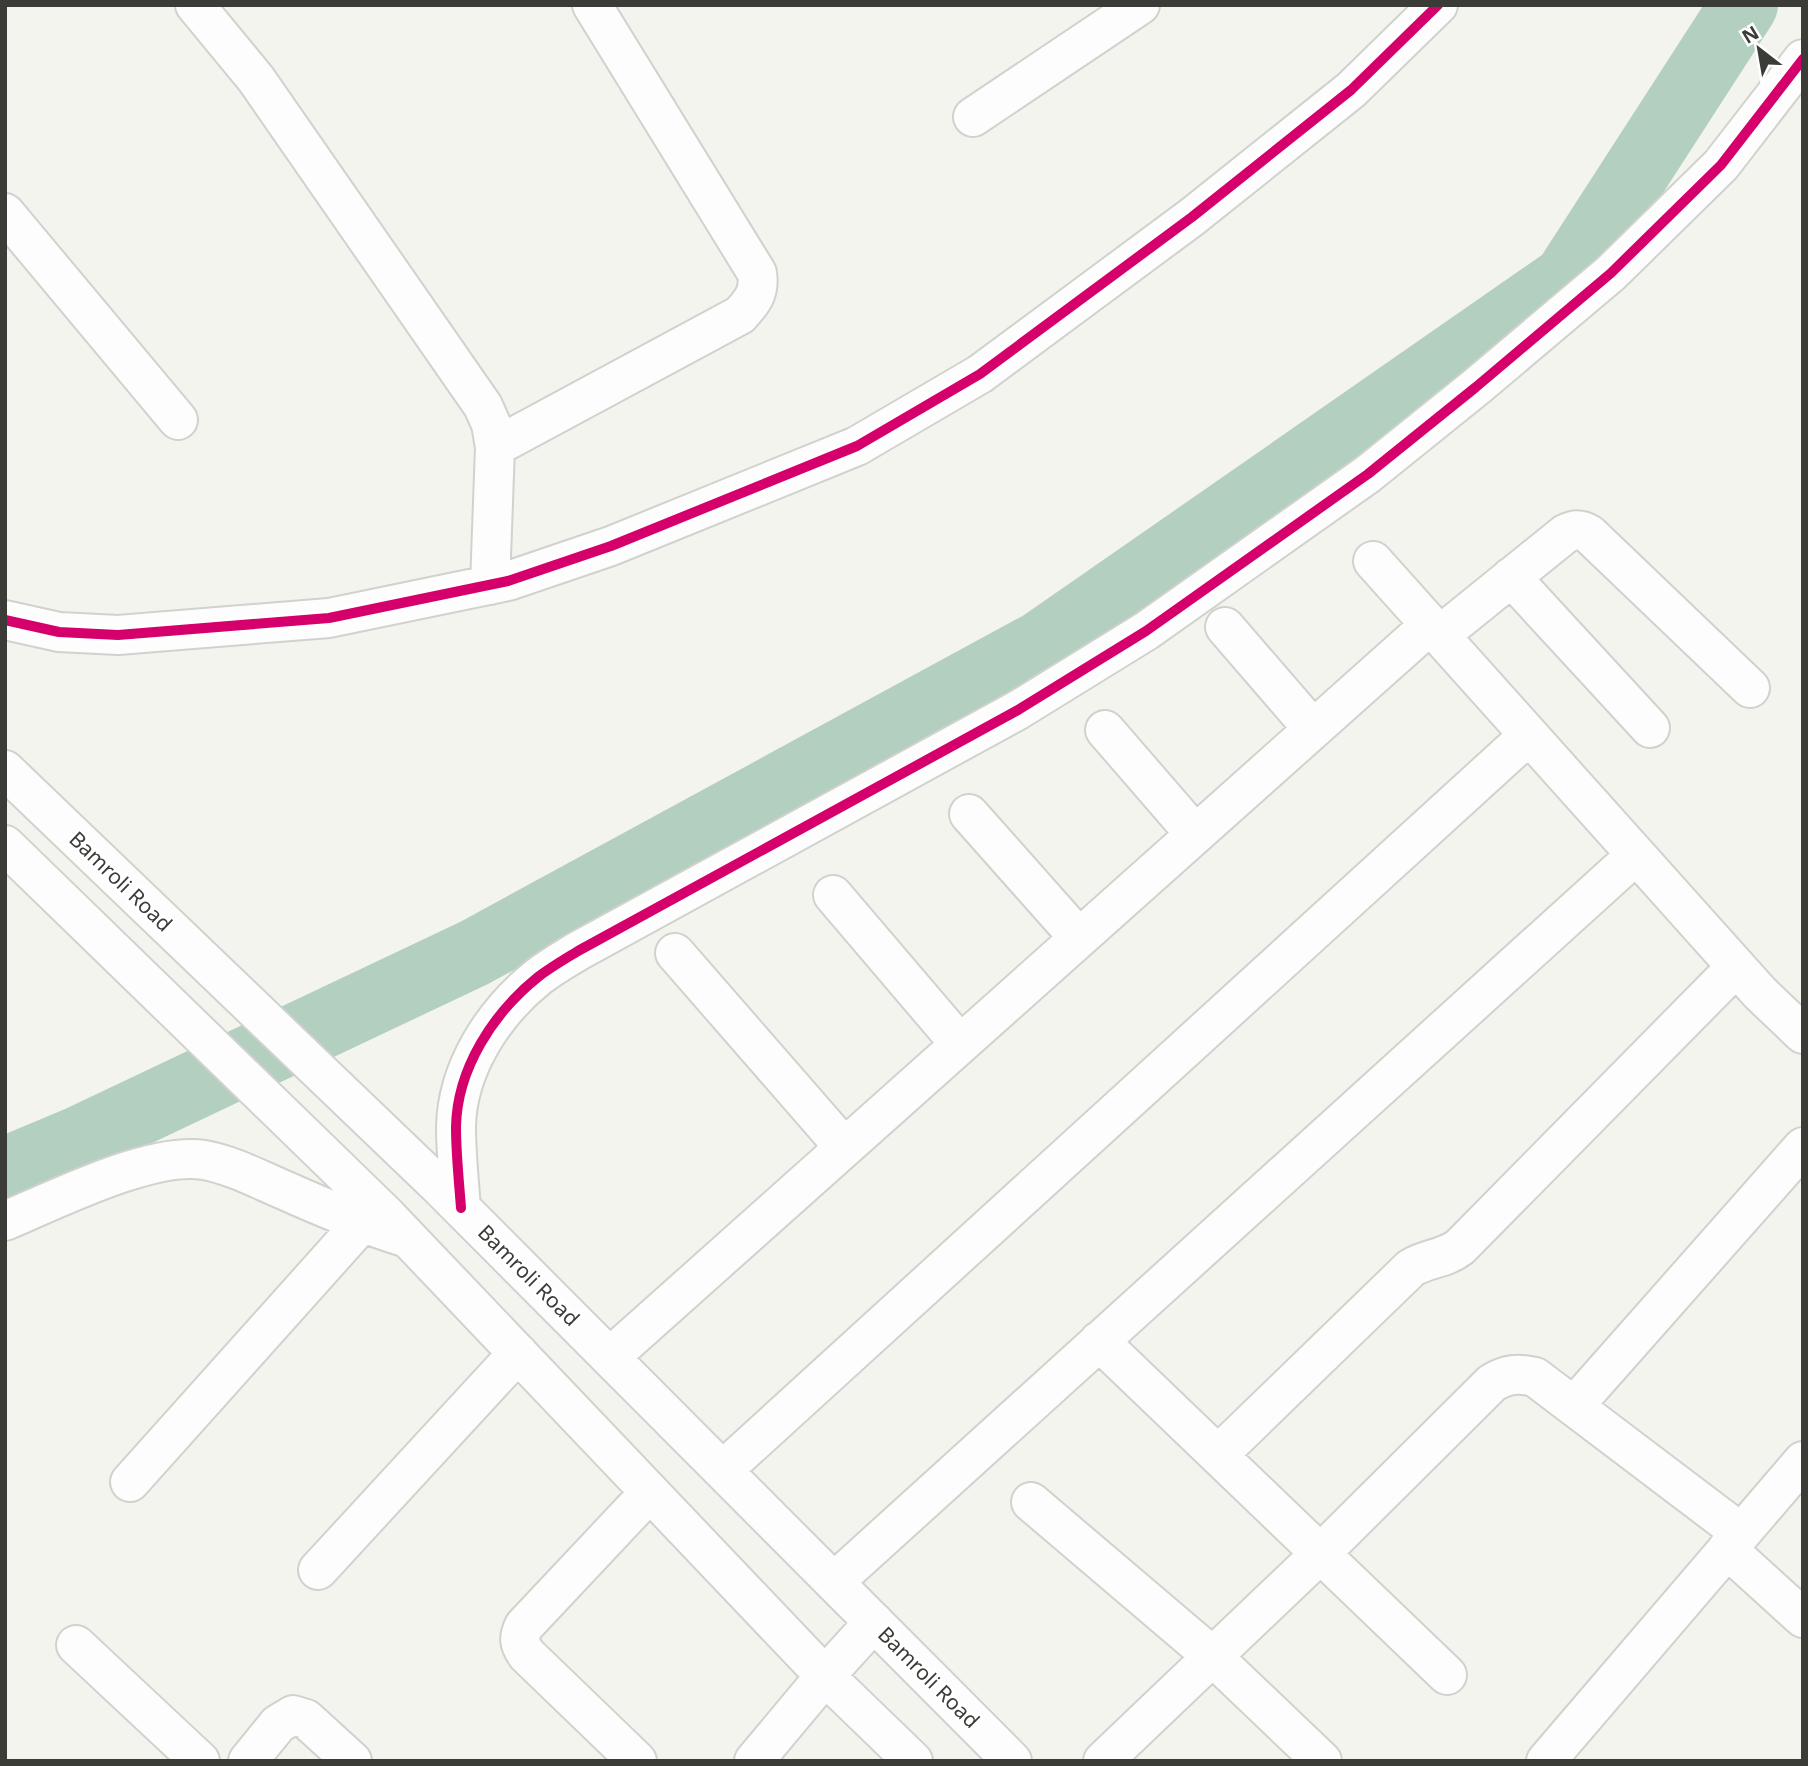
<svg xmlns="http://www.w3.org/2000/svg" width="1808" height="1766" font-family="'Noto Sans',sans-serif">
<style>
.lines{fill:none;stroke-linecap:round;stroke-linejoin:round}
.river{stroke:#b2cfc0;stroke-width:68}
.minor-casing{stroke:#d1d1cd;stroke-width:42}
.minor{stroke:#fdfdfd;stroke-width:38}
.cycleway-casing{stroke:#fff;stroke-width:15}
.cycleway{stroke:#d6006c;stroke-width:10}
.labels{text-anchor:middle;dominant-baseline:central;stroke-width:6;stroke-linejoin:round;paint-order:stroke}
.street-label{font-size:21px;fill:#3b3c38;stroke:#fff}
</style>
<rect width="100%" height="100%" fill="#f4f4ef"/>
<g class="lines">
<path class="river" d="M 5,1171 L 77,1141 L 474,953 L 1042,644 L 1567,279 L 1744,5"/>
<g class="minor-casing">
<path id="minor" d="M 195,5 L 256,79 L 483,406 L 491,424 L 495,447 L 490,585
M 973,117 L 1140,5
M 5,213 L 178,420
M 495,447 L 740,315 C 753,301 760,292 757,273 L 592,5
M 1373,561 L 1760,993 L 1803,1034
M 1511,577 L 1650,728
M 5,620 L 59,632 L 118,635 L 329,618 L 508,581 L 611,546 L 857,446 L 980,374 L 1192,217 L 1351,90 L 1438,5
M 1225,627 L 1313,729
M 1440,635 L 1565,534 C 1575,529 1580,529 1589,534 L 1750,688
M 1105,730 L 1195,834
M 5,770 L 438,1185 L 1012,1761
M 969,814 L 1079,938
M 5,845 L 387,1216 L 825,1676 L 913,1761
M 833,895 L 960,1044
M 675,953 L 844,1147
M 461,1208 C 459,1181 456,1154 456,1127 C 457,1069 493,1013 538,977 C 551,967 565,959 578,951 L 1018,710 L 1146,631 L 1368,474 L 1476,387 L 1611,273 L 1721,165 L 1803,59
M 5,1221 C 55,1200 152,1151 204,1160 C 232,1165 258,1179 284,1190 C 324,1208 363,1224 404,1237
M 1099,1341 L 1447,1675
M 610,1357 L 1430,625
M 1574,1406 L 1803,1147
M 1218,1455 L 1411,1268 C 1427,1258 1445,1259 1460,1247 L 1736,967
M 723,1470 L 1529,735
M 130,1482 L 361,1224
M 1031,1502 L 1212,1656 L 1322,1761
M 1727,1549 L 1803,1618
M 318,1570 L 518,1353
M 834,1582 L 1636,855
M 76,1645 L 200,1761
M 248,1761 L 278,1724 L 293,1715 L 306,1719 L 352,1761
M 637,1761 L 527,1655 C 519,1644 518,1638 524,1626 L 650,1492
M 754,1761 L 825,1676 L 874,1622
M 1103,1761 L 1321,1553 L 1492,1383 C 1507,1374 1518,1373 1535,1377 L 1741,1533
M 1546,1761 L 1803,1461"/>
</g>
<use href="#minor" class="minor"/>
<g class="cycleway-casing">
<path id="cycleway" d="M 5,620 L 59,632 L 118,635 L 329,618 L 508,581 L 611,546 L 857,446 L 980,374 L 1192,217 L 1351,90 L 1438,5
M 461,1208 C 459,1181 456,1154 456,1127 C 457,1069 493,1013 538,977 C 551,967 565,959 578,951 L 1018,710 L 1146,631 L 1368,474 L 1476,387 L 1611,273 L 1721,165 L 1803,59"/>
</g>
<use href="#cycleway" class="cycleway"/>
</g>
<g class="labels">
<g class="street-label">
<text transform="translate(121 881) rotate(44)">Bamroli Road</text>
<text transform="translate(529 1275) rotate(45)">Bamroli Road</text>
<text transform="translate(929 1677) rotate(45)">Bamroli Road</text>
</g>
</g>
<rect width="1808" height="1766" fill="none" stroke="#3b3c38" stroke-width="14"/>
<g transform="translate(1759 49) rotate(329)" stroke="#ffffff" stroke-width="5" paint-order="stroke">
<path d="M0-5L12 26L0 18L-12 26Z" fill="#3b3c38"/>
<text y="-10" font-size="19" font-weight="bold" text-anchor="middle" fill="#3b3c38">N</text>
</g>
</svg>
